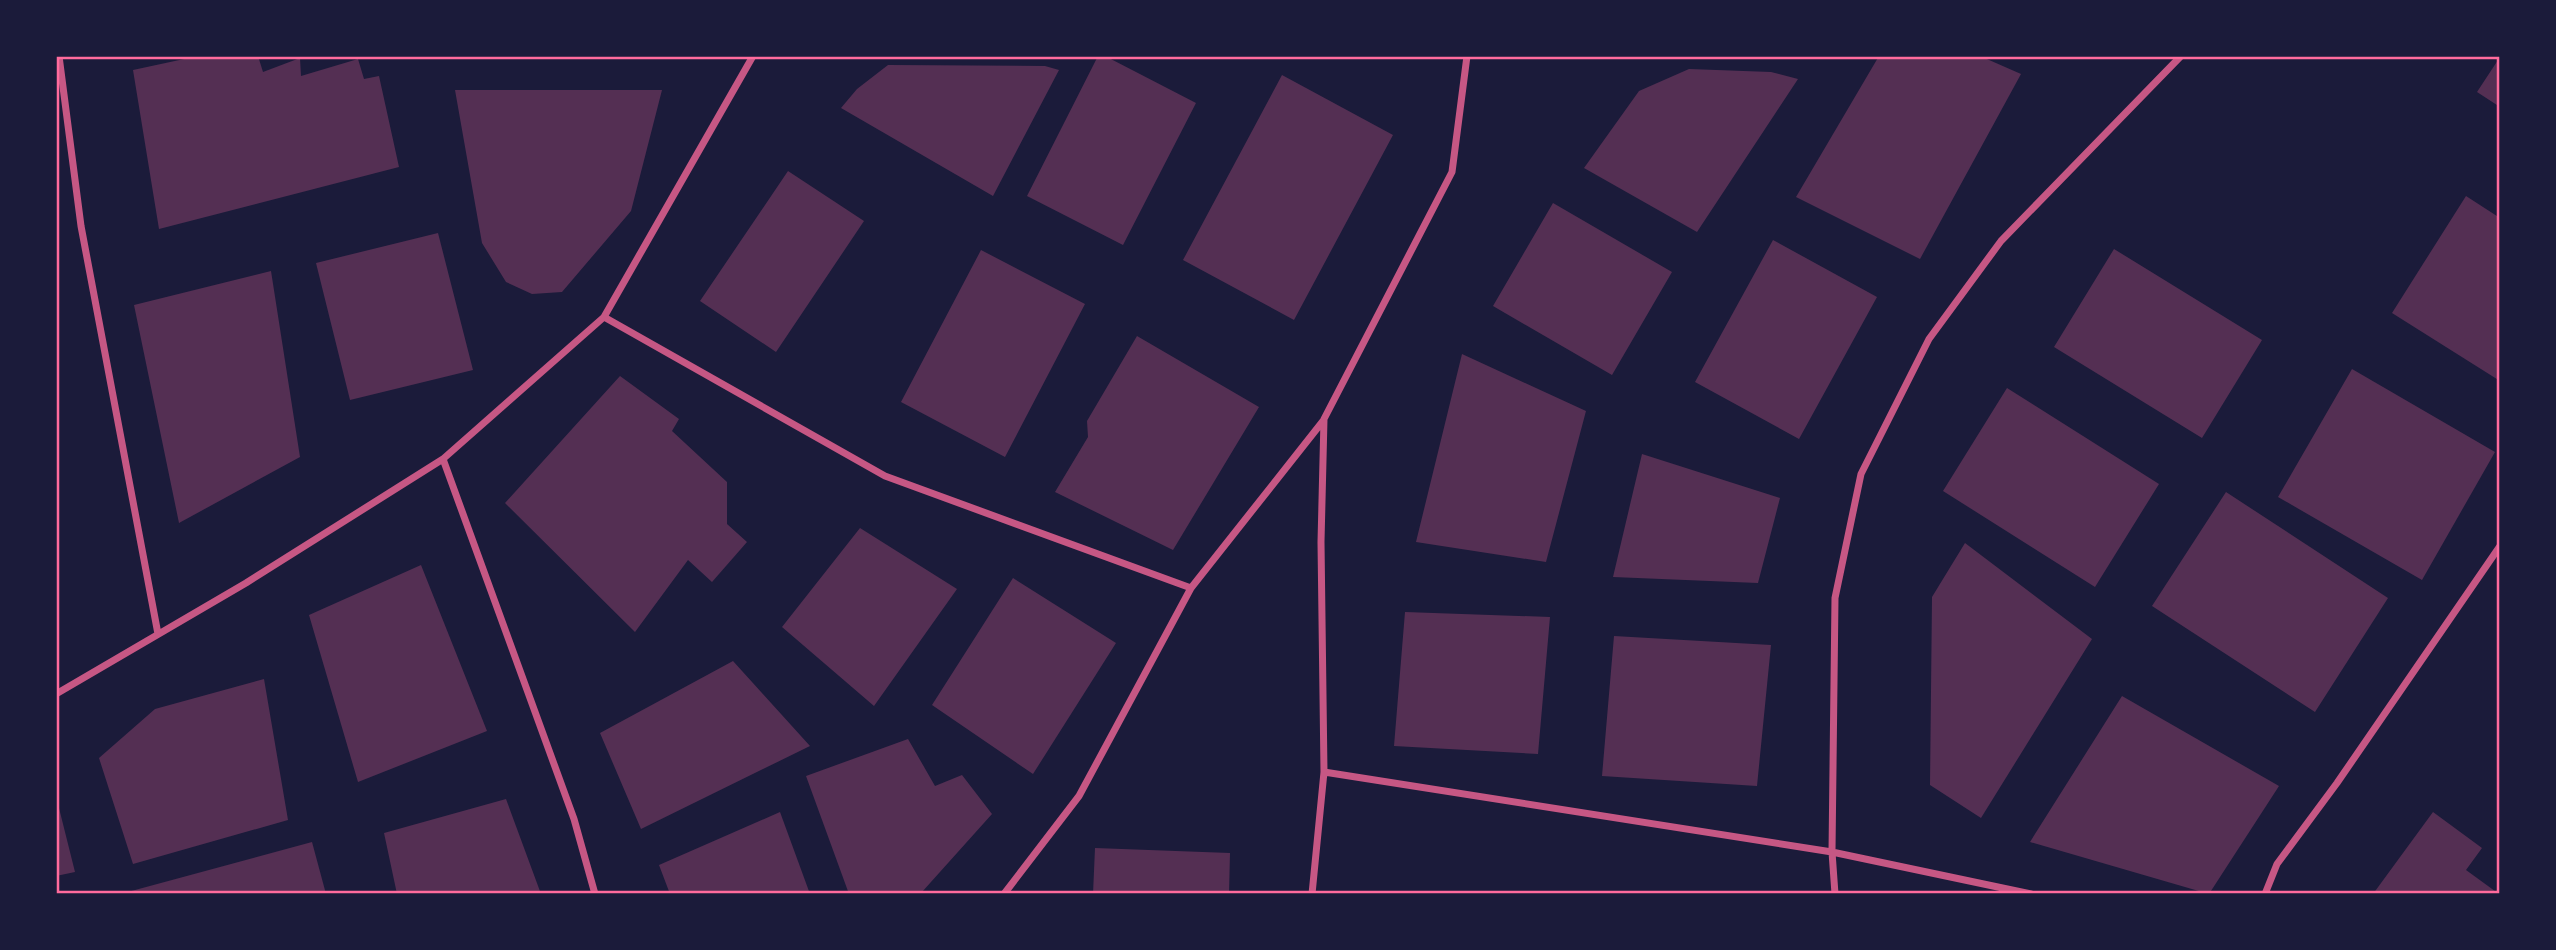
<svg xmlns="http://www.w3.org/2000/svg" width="2556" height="950" font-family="Karla,sans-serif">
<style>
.building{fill:#542f53}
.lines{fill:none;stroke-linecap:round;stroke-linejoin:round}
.minor{stroke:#c65784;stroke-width:7}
.neatline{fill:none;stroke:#ff6b9d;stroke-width:2.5}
</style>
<rect width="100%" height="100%" fill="#1b1b3a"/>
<path class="building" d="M 198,56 L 258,56 L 263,72 L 300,58 L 301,76 L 358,59 L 364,79 L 379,76 L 399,167 L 159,229 L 133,70 Z
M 1098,56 L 1105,56 L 1196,103 L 1123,245 L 1027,196 Z
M 1879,56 L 1980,56 L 2021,74 L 1920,259 L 1796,197 Z
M 2500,57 L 2500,107 L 2477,92 Z
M 888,65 L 1045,66 L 1059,70 L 993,196 L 841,108 L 857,89 Z
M 1689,69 L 1771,72 L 1798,79 L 1697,232 L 1584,168 L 1639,91 Z
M 1282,75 L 1393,135 L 1294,320 L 1183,260 Z
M 455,90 L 662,90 L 631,211 L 562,292 L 532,294 L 506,282 L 482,243 Z
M 788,171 L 864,221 L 776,352 L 700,301 Z
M 2466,196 L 2500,218 L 2500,381 L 2392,313 Z
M 1553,203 L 1672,272 L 1612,375 L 1493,306 Z
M 438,233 L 473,370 L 350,400 L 316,263 Z
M 1773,240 L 1877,297 L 1799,439 L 1695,382 Z
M 2114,249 L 2262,340 L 2202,438 L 2054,347 Z
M 981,250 L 1085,304 L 1005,457 L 901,402 Z
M 271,271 L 300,457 L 179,523 L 134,305 Z
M 1137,336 L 1259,407 L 1173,550 L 1055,492 L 1088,437 L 1087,421 Z
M 1462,354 L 1586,411 L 1546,562 L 1416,542 Z
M 2352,369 L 2495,452 L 2422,580 L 2278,497 Z
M 620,376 L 679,419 L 672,431 L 727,482 L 727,524 L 747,542 L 712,582 L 688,560 L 635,632 L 505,503 Z
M 2007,388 L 2159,484 L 2095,587 L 1943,491 Z
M 1642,454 L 1780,498 L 1758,583 L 1613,577 Z
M 2226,492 L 2388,598 L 2315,712 L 2152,606 Z
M 860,528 L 957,589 L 874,706 L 782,627 Z
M 1965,543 L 2092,639 L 1981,818 L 1930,785 L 1932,597 Z
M 421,565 L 487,731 L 358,782 L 309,615 Z
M 1013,578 L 1116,643 L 1033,774 L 932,705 Z
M 1405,612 L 1550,617 L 1538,754 L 1394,746 Z
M 1614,636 L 1771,645 L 1757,786 L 1602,776 Z
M 733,661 L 810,746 L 641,829 L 600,733 Z
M 264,679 L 288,820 L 133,864 L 99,758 L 155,709 Z
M 2122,696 L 2279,786 L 2209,894 L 2030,842 Z
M 908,739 L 935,786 L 962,775 L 992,814 L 922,892 L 917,894 L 849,894 L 806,776 Z
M 56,796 L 75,872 L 56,876 Z
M 506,799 L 541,894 L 397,894 L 384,833 Z
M 780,812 L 810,894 L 670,894 L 659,865 Z
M 2433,812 L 2482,848 L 2466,870 L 2499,894 L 2373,894 Z
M 312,842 L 326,894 L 124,894 L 124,893 Z
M 1095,848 L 1230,853 L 1229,894 L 1093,894 Z"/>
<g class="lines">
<path class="minor" d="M 59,56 L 81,226 L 158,634
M 604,317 L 885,476 L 1191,588
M 443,459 L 574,819 L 595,894
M 56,694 L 246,583 L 443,459 L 604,317 L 753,56
M 1324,772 L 1832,852 L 2031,894
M 1004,894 L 1079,796 L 1191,588 L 1323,421
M 1312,894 L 1324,772 L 1321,542 L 1324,419 L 1452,172 L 1467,56
M 1835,894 L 1832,852 L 1835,598 L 1861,474 L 1929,339 L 2001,241 L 2181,56
M 2265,894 L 2277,864 L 2337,783 L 2500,546"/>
</g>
<rect width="2556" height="950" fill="none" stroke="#1b1b3a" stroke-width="116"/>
<rect x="58" y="58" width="2440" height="834" class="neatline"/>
</svg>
